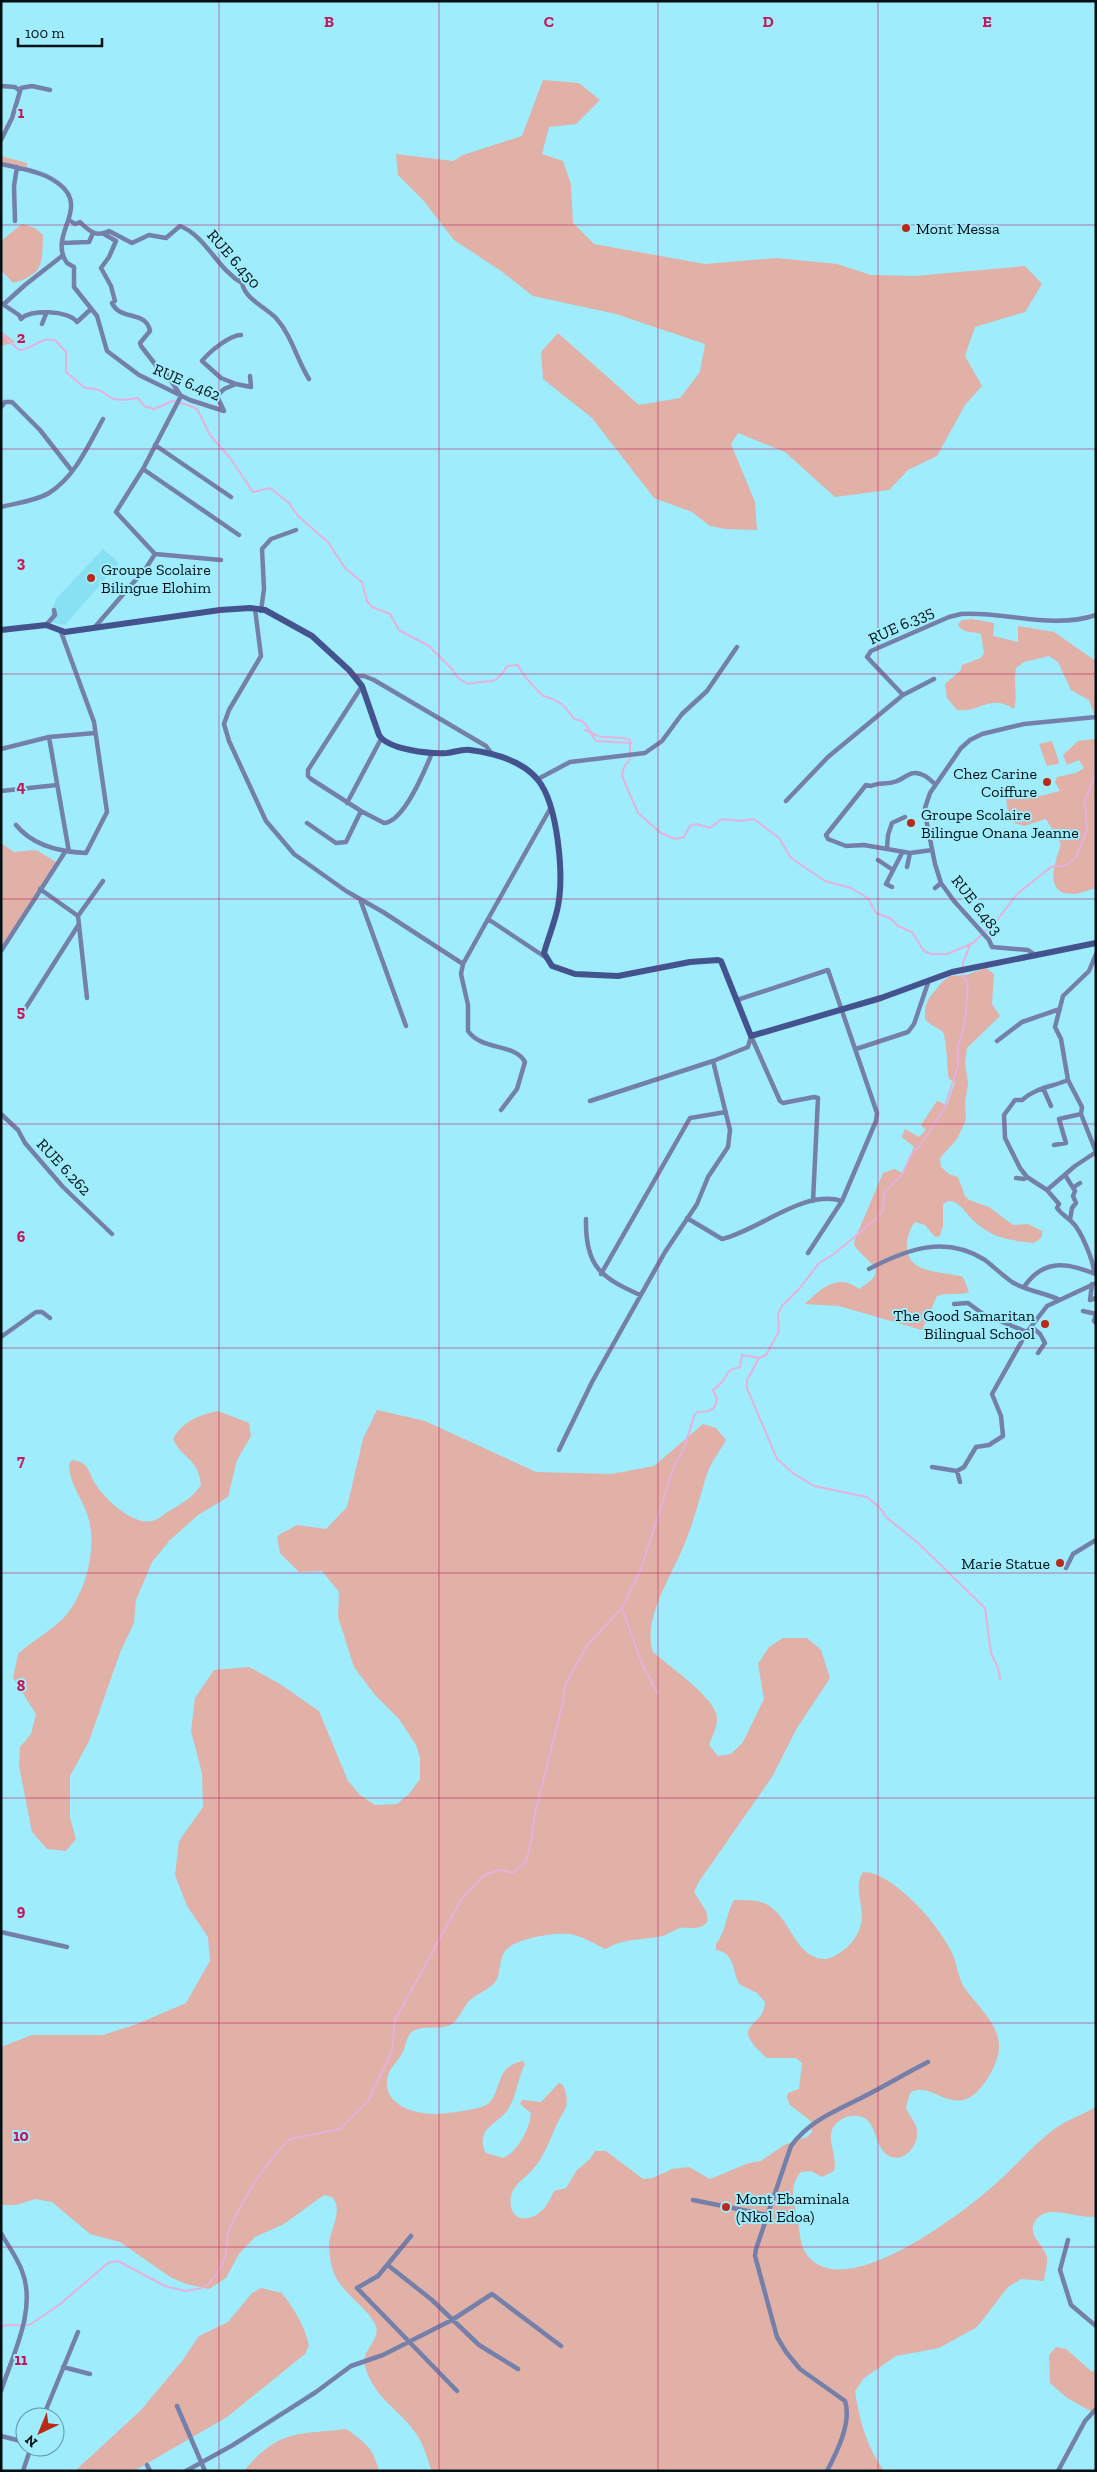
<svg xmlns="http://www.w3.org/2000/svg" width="1097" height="2472" font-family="'Zilla Slab',serif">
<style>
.built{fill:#88e1f2}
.green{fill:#e1b0a7}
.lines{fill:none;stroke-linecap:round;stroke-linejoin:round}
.stream{stroke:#e5b1dd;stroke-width:2}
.street{stroke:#7480aa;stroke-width:4.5}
.secondary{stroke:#44538d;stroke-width:6}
.grid{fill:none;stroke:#c2185b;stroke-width:1;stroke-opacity:0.55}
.poi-dot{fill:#b82b17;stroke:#9fecfc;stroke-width:2}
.labels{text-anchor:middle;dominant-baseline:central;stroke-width:4;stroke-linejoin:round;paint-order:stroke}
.poi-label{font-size:16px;fill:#001115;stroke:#9fecfc;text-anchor:start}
.street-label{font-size:16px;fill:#001115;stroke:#9fecfc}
.grid-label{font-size:16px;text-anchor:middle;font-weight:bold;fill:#c2185b;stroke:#9fecfc;stroke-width:4;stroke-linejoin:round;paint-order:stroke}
</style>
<rect width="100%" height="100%" fill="#9fecfc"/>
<path class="built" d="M 103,549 L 119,563 L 65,625 L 48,622 L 56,599 Z"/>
<path class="green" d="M 543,80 L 579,83 L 600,100 L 576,124 L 549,127 L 542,154 L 563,161 L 571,184 L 573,223 L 594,244 L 705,264 L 777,258 L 837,264 L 871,275 L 915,276 L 1025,266 L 1042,284 L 1025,312 L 975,327 L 965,356 L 982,386 L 965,405 L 937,456 L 908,470 L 889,490 L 835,497 L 785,452 L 738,433 L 731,444 L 755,502 L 757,530 L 726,529 L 710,526 L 692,512 L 654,498 L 592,418 L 543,379 L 541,352 L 558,333 L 639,405 L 680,398 L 700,372 L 705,344 L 616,314 L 533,296 L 501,271 L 454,240 L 423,200 L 398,175 L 396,154 L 453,161 L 463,155 L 522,136 Z
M 1,156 L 27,163 L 27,167 L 1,162 Z
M 22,224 L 35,228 L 43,235 C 42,264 44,274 13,283 L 1,270 L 1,241 Z
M 1,331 L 15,342 L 1,346 Z
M 972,619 L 994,623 L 993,636 L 1018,642 L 1018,626 L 1054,632 L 1096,661 L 1096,720 L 1089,700 L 1071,690 L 1058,662 L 1049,656 L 1024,662 L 1016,668 C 1013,682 1018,695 1014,709 C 990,693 980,713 957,710 L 947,698 L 945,684 L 961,670 L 962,665 L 981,658 L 984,653 L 981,634 C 972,631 962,634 958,624 L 962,620 Z
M 1096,739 L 1096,888 L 1076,894 L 1063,893 C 1045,884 1057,858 1061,844 L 1046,819 L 1024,826 L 1014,823 C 1006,810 999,786 1023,789 C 1027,790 1031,796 1036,797 L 1060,791 L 1055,782 L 1057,777 L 1076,773 L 1084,768 L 1079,760 L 1067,765 L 1063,755 L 1078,741 Z
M 1052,741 L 1059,762 L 1058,764 L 1047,766 L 1039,744 Z
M 1,843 L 14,852 L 36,850 L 56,862 L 1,948 Z
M 986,968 L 994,974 L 992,1004 L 1000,1016 L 967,1048 L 965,1063 L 968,1083 L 965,1103 L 966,1120 L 957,1139 L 940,1158 L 941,1167 L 949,1174 L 958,1177 L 965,1196 L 969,1200 L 989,1207 L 1013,1225 L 1028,1224 L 1042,1231 L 1042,1237 L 1034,1243 C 1010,1240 994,1239 975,1222 C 966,1215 961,1201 948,1201 L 943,1204 L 943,1226 L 940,1236 L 935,1237 L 925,1225 L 915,1222 C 910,1228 908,1235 907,1243 C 905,1276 942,1270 963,1277 L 969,1292 C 959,1296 948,1292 937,1296 L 922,1330 L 839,1306 L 805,1304 C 820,1289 838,1272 859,1289 C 892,1269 868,1265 854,1245 L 855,1239 L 883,1173 L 894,1169 L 903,1173 L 914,1147 L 902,1137 L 905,1129 L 919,1137 L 926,1130 L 921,1125 L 937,1101 L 947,1105 L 955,1082 L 949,1079 C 947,1070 947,1036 942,1031 C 936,1027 930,1025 925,1019 L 925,1008 L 929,998 L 942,982 L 950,976 L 966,975 Z
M 377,1410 L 425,1421 L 536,1472 L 611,1474 L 654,1466 L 703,1424 L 716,1428 L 726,1440 C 720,1451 711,1462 707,1474 C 700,1496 695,1518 686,1540 C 675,1571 641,1618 653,1652 C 668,1666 718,1699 717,1719 C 717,1728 712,1737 709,1745 L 718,1756 L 731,1754 L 743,1742 L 764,1699 L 758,1664 L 769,1647 L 783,1638 L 807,1638 L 821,1650 L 830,1678 L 797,1728 L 772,1777 L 698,1883 L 694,1892 L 706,1911 L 708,1921 C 700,1931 691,1927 680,1928 C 673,1930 668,1935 662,1936 C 640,1941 627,1937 605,1949 C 596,1944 585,1938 574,1935 C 559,1931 520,1938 508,1948 C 499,1955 501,1970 497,1979 C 491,1990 479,1992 470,2000 C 463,2007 460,2018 452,2024 C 439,2032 419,2022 409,2035 C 406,2040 405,2047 403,2052 C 399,2060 391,2066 388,2075 C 380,2105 415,2115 438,2114 C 448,2113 482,2110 489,2103 C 502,2091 495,2066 523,2061 L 525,2064 C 517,2079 517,2098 506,2112 C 500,2120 488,2125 484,2134 C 482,2141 482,2147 486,2153 L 503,2158 C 518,2152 530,2128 531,2113 L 520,2104 L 522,2100 L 541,2102 L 559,2083 L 563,2085 C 566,2092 568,2099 566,2107 C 564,2113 559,2118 557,2124 C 550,2139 545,2155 534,2168 C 526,2178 513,2184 511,2197 C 507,2216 524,2225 539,2213 C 546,2208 550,2200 554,2191 L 566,2188 L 577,2170 L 590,2159 L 595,2151 L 606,2151 L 643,2179 L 653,2178 L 672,2169 L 689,2167 L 710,2179 L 749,2163 L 761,2161 L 784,2145 L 807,2137 L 812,2132 L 811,2121 L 790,2105 L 787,2097 L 788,2093 L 799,2089 L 802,2063 L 796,2058 L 767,2058 C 726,2022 764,2030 765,2002 L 757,1993 L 739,1984 C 732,1970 735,1953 716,1950 L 716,1944 C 726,1932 726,1914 734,1900 C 743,1900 753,1900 761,1902 C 791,1912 793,1959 825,1959 C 831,1959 840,1953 845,1949 C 879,1919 848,1894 863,1872 C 893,1872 939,1925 951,1951 C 957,1962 957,1975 964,1987 C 976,2005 998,2022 999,2045 C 1000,2057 990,2077 982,2086 C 954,2122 932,2078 910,2093 L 906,2107 C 908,2115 917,2123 917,2131 C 919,2147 901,2166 886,2154 C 872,2142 878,2115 854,2116 C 848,2116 844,2117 839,2121 C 821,2135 839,2154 834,2171 L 822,2177 L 811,2171 L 801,2172 C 787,2188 795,2204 798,2222 C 800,2233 800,2246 807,2255 C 844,2304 960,2215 992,2187 C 1013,2169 1031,2147 1053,2130 C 1066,2120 1082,2115 1096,2107 L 1096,2216 C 1079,2221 1049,2202 1036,2220 C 1025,2235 1045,2245 1047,2258 C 1048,2265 1044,2274 1044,2281 L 1021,2279 L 1008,2287 L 977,2327 L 939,2348 L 896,2356 L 864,2378 L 855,2391 C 859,2419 867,2448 884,2471 L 432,2471 C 427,2459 424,2445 417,2435 C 401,2410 374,2399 365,2366 C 360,2350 383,2340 375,2324 C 364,2303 338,2292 332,2267 C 330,2260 329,2251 329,2244 C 330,2230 344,2209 332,2197 L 324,2195 L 284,2224 L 255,2237 L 239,2254 L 226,2278 L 209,2289 L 186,2284 L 170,2277 L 120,2242 L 90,2234 L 52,2202 L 35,2199 L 16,2205 L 1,2205 L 1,2047 L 32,2035 L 103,2035 L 137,2024 L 186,2003 L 210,1961 L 208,1937 L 187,1906 L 175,1875 L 179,1841 L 203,1807 L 202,1773 L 191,1731 L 195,1698 L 214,1670 L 249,1667 L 280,1684 L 319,1711 L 348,1781 L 360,1795 L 375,1805 L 397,1804 L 409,1794 L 420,1779 L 420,1757 L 416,1745 L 399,1719 L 375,1695 L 354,1667 L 338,1617 L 339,1592 L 322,1571 L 299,1572 L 280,1553 L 277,1536 L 297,1525 L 326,1529 L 347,1507 L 363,1439 Z
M 218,1411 L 249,1423 L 251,1436 L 237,1460 L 228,1497 L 198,1515 L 170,1540 L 152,1562 L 136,1600 L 134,1623 L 121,1650 L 89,1741 L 70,1776 L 70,1818 L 76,1839 L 66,1851 L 47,1849 L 32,1832 L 19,1766 L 20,1747 L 31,1734 L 36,1714 L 13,1678 L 18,1654 C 32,1641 57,1627 68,1613 C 86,1589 95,1554 90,1525 C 87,1503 69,1487 69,1464 L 72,1460 C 90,1462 88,1473 96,1485 C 106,1500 132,1525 152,1521 C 158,1520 164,1514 169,1511 C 182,1504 193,1497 201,1485 C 198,1457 182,1459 173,1439 C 183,1421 199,1415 218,1411 Z
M 261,2288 L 282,2293 C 294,2309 305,2326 309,2346 L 305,2354 L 227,2417 L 134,2471 L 75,2471 L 141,2410 L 182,2361 L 199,2336 L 228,2322 L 252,2293 Z
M 1056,2347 L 1066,2349 L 1091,2371 L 1096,2372 L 1096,2414 L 1067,2398 L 1050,2383 L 1049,2355 Z
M 346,2429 C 365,2442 373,2448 379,2471 L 244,2471 C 279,2429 296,2435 346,2429 Z"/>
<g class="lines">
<path class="stream" d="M 1,333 L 19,350 C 33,350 41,335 56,341 L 66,352 L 66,372 L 85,388 C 106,389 100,393 114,399 C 122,401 130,399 138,398 L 144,406 L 154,409 L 173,401 L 188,405 L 197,409 L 210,435 L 230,458 L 253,492 L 270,488 L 289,503 L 298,516 L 328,542 L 345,568 L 362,582 L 367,601 L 372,607 L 390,614 L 399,630 L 429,646 L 452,669 L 458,678 L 468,684 C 488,678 494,689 507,666 L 518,665 C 521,673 536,689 543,696 C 559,700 565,705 574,719 L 582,721 C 586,724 588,729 592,733 C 603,741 617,734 630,740 L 630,759 L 624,767 L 622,776 L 638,813 L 661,833 L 675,839 L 684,837 L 690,826 L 696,824 L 710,828 L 722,819 L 740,821 L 754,819 L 779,838 L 791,858 L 825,881 L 851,888 L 861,894 L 868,898 L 876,913 L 890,918 L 898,926 L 912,932 L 924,951 L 931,954 L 947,954 L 973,943 L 998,919 L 1017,894 L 1051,867 L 1067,865 L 1076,857 L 1087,830 L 1085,801 L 1096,772
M 585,730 L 590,732 L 596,741 L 631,743
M 759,1358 L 747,1380 L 747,1388 L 777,1459 L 793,1473 L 814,1486 L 867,1497 L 880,1508 L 887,1518 L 917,1542 L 985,1608 L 991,1653 L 998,1668 L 1000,1679
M 622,1608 L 642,1664 L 658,1694
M 1,2327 C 12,2321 22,2329 31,2324 L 59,2305 L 108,2263 L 118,2261 L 165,2286 L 185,2291 L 202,2288 L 210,2282 L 221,2267 L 226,2254 L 228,2232 L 238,2211 L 256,2180 L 273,2157 L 290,2139 L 340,2129 L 368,2101 L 392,2051 L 395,2020 L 462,1898 L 484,1875 L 500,1870 L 513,1873 L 526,1861 L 531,1843 L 535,1813 L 563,1702 L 565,1685 L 588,1644 L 622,1608 L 641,1569 L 674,1466 L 684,1449 L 694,1416 L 697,1412 C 708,1412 715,1412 717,1399 L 713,1390 L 722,1382 L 730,1370 L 740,1367 L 742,1355 L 759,1358 L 766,1355 L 779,1331 L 778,1314 L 782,1306 L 800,1288 L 819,1263 L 834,1254 L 877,1218 L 883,1210 L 884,1193 L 903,1173 L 911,1155 L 921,1144 L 944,1109 L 958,1066 L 958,1046 L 965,1023 L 968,983 L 963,977 L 963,963 L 970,945"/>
<path class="street" d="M 1,86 L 15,87 L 20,91
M 1,140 L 12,118 L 21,88 L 32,86 L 50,90
M 1,164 C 16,167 32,170 46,176 C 101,203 45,232 67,263 L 74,267 L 74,287 L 97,316 L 107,351 L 139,375 L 190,400 L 224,411 L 217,396 L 224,389 L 236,384 L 221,378 L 202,361 C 210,351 230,335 241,335
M 69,220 L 75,224 L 80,222 C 89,231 97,238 109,231 L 132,243 L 149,235 L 166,238 L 180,226 C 206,236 217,269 242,283 C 245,299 265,307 276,318 C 292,336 297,360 309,379
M 15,221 L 14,186 L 17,167
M 104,234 L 116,241 L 109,257 L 101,268 L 111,286 L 115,301 L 112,303 C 120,321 146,310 150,331 L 140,343 L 141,346 L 158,368 L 164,370 L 181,396 L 143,469 L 116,512 L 155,554 L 221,560
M 62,243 L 89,242 L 93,233
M 1,303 L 19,315 L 21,319 C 29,309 69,310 77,322 L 91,309
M 4,304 L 25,285 L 62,256
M 42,324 L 46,314
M 236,384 L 251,387 L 250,376
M 1,407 L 5,402 L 12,402 L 40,430 L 72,471
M 155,445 L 231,497
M 143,469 L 239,535
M 1,507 C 16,503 36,501 49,493 C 75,477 89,444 103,419
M 255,609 L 261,656 L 229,710 L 224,724 L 229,741 L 266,821 L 294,854 L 346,891 L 383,912 L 463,964 L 461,974 L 468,1005 L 468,1031 C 482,1051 515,1043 525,1062 L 517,1089 L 501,1110
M 261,611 L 264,589 L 262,549 L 271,539 L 296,530
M 46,625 L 55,615 L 54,610
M 94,628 L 146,568 L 155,554
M 354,676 L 364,676 L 374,680 L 486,746 L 492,754
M 362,686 L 308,770 L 308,776 L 311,779 L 361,811 L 384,823 C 404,822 425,770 432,753
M 903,695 L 934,679
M 49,737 L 69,852
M 1,749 L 49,737 L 95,733
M 538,779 L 570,762 L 645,753 L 662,741 L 682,714 L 707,691 L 737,647
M 1,791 L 57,785
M 786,801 L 828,757 L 903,695 L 867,657 L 871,651 L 949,617 L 961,614 C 1005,611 1052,630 1096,615
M 347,803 L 381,739
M 307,823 L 336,843 L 346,842 L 361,811
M 16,825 C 33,846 60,852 86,853 L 107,812 L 94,722 L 61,632
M 887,848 L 888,835 L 892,823 L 905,817
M 932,850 L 910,853 L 864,845 L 846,846 L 828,839 L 826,835 L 866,785 L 871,786 C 879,782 888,785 897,781 C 903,779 909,773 914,773 C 922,772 930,779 935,784
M 878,860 L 893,870
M 907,867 L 910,853
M 892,887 L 886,884 L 902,853
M 935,888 L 941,883
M 40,889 L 78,916
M 360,899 L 406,1026
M 488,919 L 550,809
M 1,951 L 65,852
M 1034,954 L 1028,950 L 992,947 L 989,940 L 954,901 L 941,883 L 935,864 L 926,819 L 925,808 L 930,793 L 961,748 L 970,740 L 982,734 L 1024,724 L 1096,717
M 463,964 L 488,919 L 545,957
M 87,998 L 78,916 L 103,881
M 737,1000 L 828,970 L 877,1113 L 876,1121 L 842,1201 L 808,1253
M 25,1009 L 79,924
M 751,1036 L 780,1101 L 783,1103 L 814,1097 L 818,1098 L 813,1201
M 997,1041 L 1022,1022 L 1060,1009
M 856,1049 L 908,1032 L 914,1024 L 929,980
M 1068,1080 C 1051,1087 1035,1088 1022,1100 L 1015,1100 L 1004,1115 L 1005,1138 L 1020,1168 L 1027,1177 L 1047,1190 L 1059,1204 L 1057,1208 C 1062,1215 1067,1217 1072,1222 C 1081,1230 1094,1262 1094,1273
M 1043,1088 L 1051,1106
M 590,1101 L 713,1061
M 1,1114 L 18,1130 L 25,1143 L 63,1187 L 112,1234
M 1054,1145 L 1066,1143 L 1059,1119 L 1081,1114
M 1065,1175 L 1075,1191 L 1073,1196 L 1076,1203 L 1072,1208 L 1070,1220
M 1016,1178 L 1024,1179 L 1027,1177
M 1074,1187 L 1080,1183
M 1047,1190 L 1075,1166 L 1096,1152 L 1081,1114 L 1082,1107 L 1068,1080 L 1061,1039 L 1055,1027 L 1063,996 L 1089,971 L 1096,954
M 687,1218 L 722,1239 C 760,1230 803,1189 842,1201
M 586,1219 C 585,1266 600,1277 640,1295
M 869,1269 C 907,1249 945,1235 985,1260 C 994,1267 1002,1275 1012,1282 C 1025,1290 1044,1293 1058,1299
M 601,1274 L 690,1118 L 726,1112
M 1092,1284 L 1090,1300 L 1096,1298
M 1024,1287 C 1043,1259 1066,1262 1095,1274
M 954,1304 L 968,1303 L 983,1314 L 1027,1332
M 1083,1311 L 1096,1314
M 1096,1314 L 1094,1321 L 1096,1323
M 1032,1327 L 1040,1334 L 1045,1343 L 1038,1353
M 1,1337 L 36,1312 L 42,1312 L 50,1318
M 559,1450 L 592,1382 L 665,1252 L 697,1204 L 708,1177 L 728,1147 L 730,1130 L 713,1061 L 748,1047 L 751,1036
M 932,1467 L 957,1471 L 964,1467 L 976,1447 L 989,1445 L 1003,1436 L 1001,1416 L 992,1394 L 1027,1332 L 1047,1306 L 1096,1283
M 957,1471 L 960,1482
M 1066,1568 L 1073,1554 L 1096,1540
M 1,1932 L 67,1947
M 693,2200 L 768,2215
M 1,2233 C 8,2246 17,2257 22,2271 C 37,2309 13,2354 1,2391
M 411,2236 L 378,2276 L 357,2288 L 457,2391
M 1068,2240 L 1060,2270 L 1071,2305 L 1096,2326
M 389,2266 L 432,2300 L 479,2345 L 518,2369
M 63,2367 L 90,2374
M 177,2406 L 205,2471
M 43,2417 L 78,2332
M 1,2436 L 25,2442
M 147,2465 L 150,2471
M 23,2471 L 31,2447
M 186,2471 L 233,2445 L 316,2392 L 351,2366 L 383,2355 L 452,2320 L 492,2294 L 561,2346
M 827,2471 C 837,2452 852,2422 845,2401 L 800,2369 L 786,2352 L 777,2337 L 755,2256 L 756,2249 L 791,2146 C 810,2120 836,2111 863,2097 C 885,2086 906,2073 928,2062
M 1058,2471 L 1085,2421 L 1096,2409"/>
<path class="secondary" d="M 1,630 L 46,625 L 65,632 L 220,610 L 250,608 L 265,610 L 312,636 L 349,670 L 362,686 L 379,735 C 388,750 431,754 447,753 C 455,752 462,749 470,750 C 493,753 523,761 538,780 C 558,805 564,875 558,906 C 555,922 548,938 544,953 L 552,966 L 575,974 L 618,976 L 690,962 L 718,960 L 721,961 L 751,1036 L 881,998 L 952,972 L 1096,943"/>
</g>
<path class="grid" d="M 219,1 L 219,2471M 439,1 L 439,2471M 658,1 L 658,2471M 878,1 L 878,2471M 1,225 L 1096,225M 1,449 L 1096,449M 1,674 L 1096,674M 1,899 L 1096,899M 1,1124 L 1096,1124M 1,1348 L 1096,1348M 1,1573 L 1096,1573M 1,1798 L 1096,1798M 1,2023 L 1096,2023M 1,2247 L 1096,2247"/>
<g class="poi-dot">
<circle cx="906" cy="228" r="5"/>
<circle cx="91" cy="578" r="5"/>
<circle cx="1047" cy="782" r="5"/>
<circle cx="911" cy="823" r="5"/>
<circle cx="1045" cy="1324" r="5"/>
<circle cx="1060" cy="1563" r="5"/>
<circle cx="726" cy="2207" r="5"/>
</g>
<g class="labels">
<g class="poi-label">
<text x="916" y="228">Mont Messa</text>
<text x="101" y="569">Groupe Scolaire<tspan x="101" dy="18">Bilingue Elohim</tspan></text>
<text x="1037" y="773" text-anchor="end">Chez Carine<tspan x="1037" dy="18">Coiffure</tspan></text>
<text x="921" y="814">Groupe Scolaire<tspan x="921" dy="18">Bilingue Onana Jeanne</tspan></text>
<text x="1035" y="1315" text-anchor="end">The Good Samaritan<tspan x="1035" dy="18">Bilingual School</tspan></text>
<text x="1050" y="1563" text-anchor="end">Marie Statue</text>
<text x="736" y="2198">Mont Ebaminala<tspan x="736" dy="18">(Nkol Edoa)</tspan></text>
</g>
<g class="street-label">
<text transform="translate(234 259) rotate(49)">RUE 6.450</text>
<text transform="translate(187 382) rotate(23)">RUE 6.462</text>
<text transform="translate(901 625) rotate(-25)">RUE 6.335</text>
<text transform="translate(977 905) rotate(52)">RUE 6.483</text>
<text transform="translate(64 1167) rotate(47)">RUE 6.262</text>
</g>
</g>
<g class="grid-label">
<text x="329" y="27">B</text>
<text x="549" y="27">C</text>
<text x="768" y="27">D</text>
<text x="987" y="27">E</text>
<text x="21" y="118">1</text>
<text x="21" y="343">2</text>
<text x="21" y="568">3</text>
<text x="21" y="792">4</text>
<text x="21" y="1017">5</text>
<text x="21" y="1242">6</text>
<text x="21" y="1466">7</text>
<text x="21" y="1691">8</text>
<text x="21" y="1916">9</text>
<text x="21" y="2141">10</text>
<text x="21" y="2365">11</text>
</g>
<rect width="1097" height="2472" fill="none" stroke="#001115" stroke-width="5"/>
<g transform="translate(40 2432) rotate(224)"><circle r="24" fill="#9fecfc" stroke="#5f94a0"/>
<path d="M0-4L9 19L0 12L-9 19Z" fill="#b82b17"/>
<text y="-8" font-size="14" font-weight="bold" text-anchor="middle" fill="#001115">N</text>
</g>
<path d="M18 38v8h84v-8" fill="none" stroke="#001115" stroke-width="2.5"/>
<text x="25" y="38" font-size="15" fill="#001115" stroke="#9fecfc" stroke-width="4" paint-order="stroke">100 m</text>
</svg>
